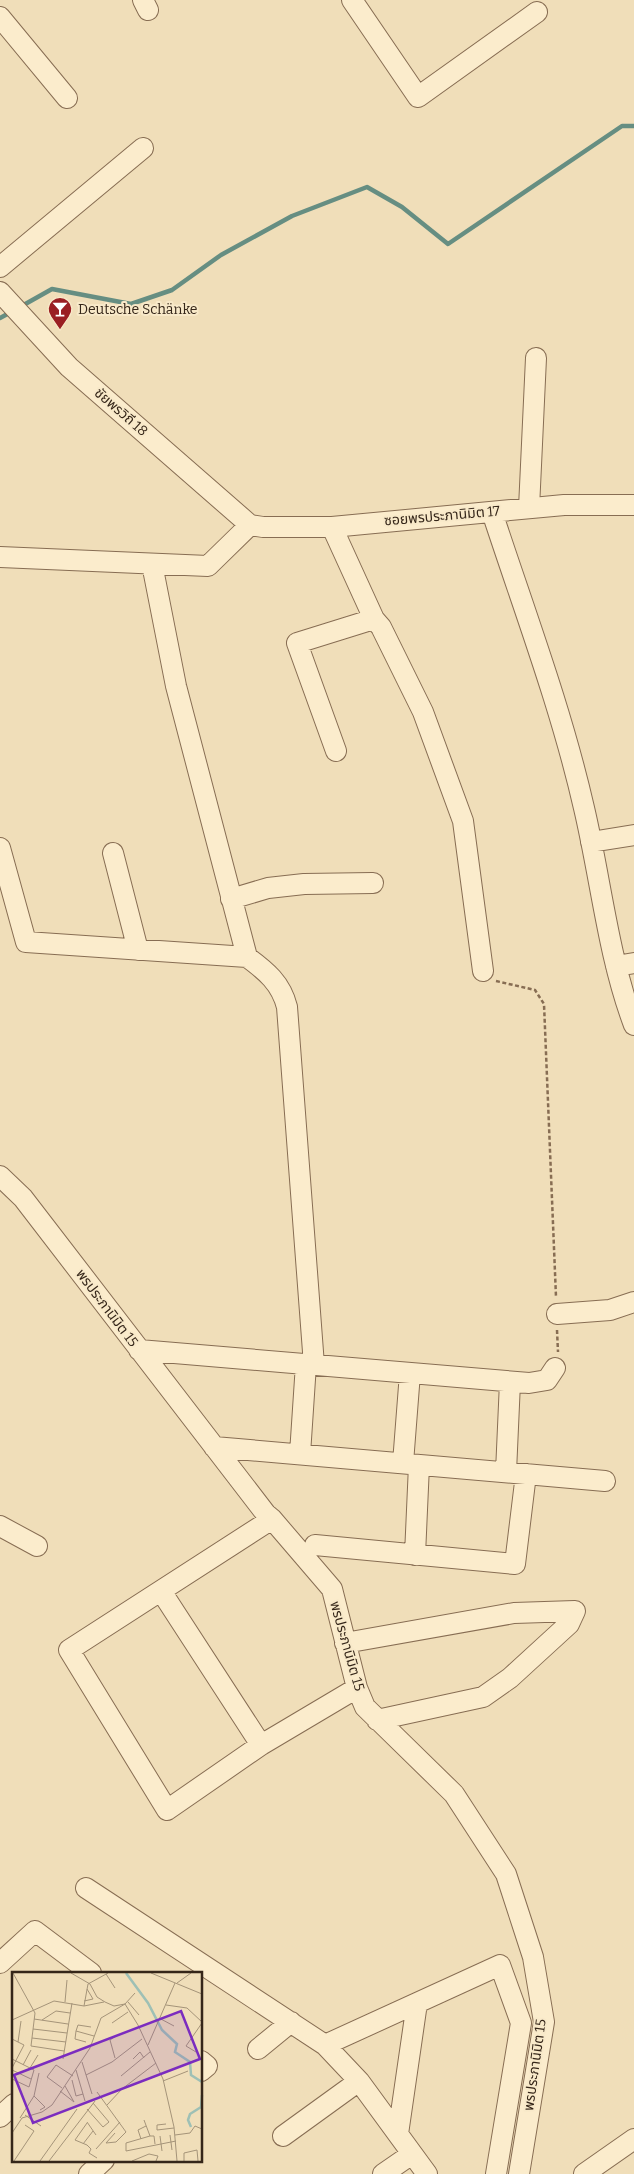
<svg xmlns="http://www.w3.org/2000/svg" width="634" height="2174" font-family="Bitter,'Noto Sans Thai',serif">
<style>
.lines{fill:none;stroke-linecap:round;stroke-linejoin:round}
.stream{stroke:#668e82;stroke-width:4.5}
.minor-casing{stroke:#876d53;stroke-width:22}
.path{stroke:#876d53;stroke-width:2.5;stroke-dasharray:4 2.5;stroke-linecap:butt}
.minor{stroke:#fbeccc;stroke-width:20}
.labels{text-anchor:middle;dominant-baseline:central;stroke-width:4;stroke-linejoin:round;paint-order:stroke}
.poi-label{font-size:14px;fill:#352619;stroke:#f8e9c9;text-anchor:start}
.street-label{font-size:14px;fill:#352619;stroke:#f8e9c9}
.inset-river{fill:none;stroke:#9ec0b5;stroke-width:2.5}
.inset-road{fill:none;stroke:#a59479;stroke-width:1}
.view{fill:#7b2cbf;fill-opacity:0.15;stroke:#7b2cbf;stroke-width:2.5}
.inset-edge{fill:none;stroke:#352619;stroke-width:2.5}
</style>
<rect width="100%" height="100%" fill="#f0deb9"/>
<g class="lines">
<path class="stream" d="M 20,307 L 52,289 L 131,304 L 172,290 L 221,255 L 292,216 L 367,187 L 402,207 L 448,244 L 622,126 L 634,126
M 0,318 L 11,312"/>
<g class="minor-casing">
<path id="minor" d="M 143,0 L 148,10
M 352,0 L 418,97 L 537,12
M 0,17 L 67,98
M 0,267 L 143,148
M 0,292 L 69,367 L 250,525
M 529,508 L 536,358
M 492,512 C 524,610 561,707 584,808 C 601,880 608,956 634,1025
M 250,525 L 263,527 L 332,527 L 564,505 L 634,505
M 332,527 L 374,619 L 381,627 L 423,712 L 463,821 L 483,971
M 0,557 L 208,566 L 250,525
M 152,564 L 176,686 L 247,957
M 336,751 L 297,643 L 374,619
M 591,842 L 634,835
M 0,848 L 26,942 L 247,957 C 266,971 281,983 287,1007 L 314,1365
M 113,853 L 138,950
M 231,899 L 268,888 L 304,884 L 373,883
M 616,966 L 634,963
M 0,1176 L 23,1198 L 266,1514 L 272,1519 L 332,1589 L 357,1688 L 365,1707 L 454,1794 L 506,1874 L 533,1957 L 544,2022 L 519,2174
M 557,1314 L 610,1310 L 634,1302
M 139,1350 L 529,1383 L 547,1380 L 555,1368
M 214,1447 L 605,1481
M 300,1454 L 306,1364
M 403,1463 L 410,1373
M 506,1472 L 510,1382
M 272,1519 L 69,1650 L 167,1810 L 261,1745 L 357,1688
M 0,1526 L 37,1546
M 315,1545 L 515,1564 L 526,1474
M 415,1555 L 419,1465
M 161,1591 L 261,1745
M 345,1643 L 514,1613 L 575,1611 L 569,1624 L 510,1678 L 483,1697 L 377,1720
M 86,1888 L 325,2045 L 359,2081 L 427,2174
M 0,1963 L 35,1931 L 91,1973
M 325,2045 L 500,1965 L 521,2023 L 496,2174
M 258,2049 L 291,2022
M 201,2061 L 207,2066 L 201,2071
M 0,2117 L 14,2104
M 398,2134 L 417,2003
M 283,2136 L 359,2081
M 89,2174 L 104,2160
M 383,2174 L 412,2154
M 584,2174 L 634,2139"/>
</g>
<path class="path" d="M 496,981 L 535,990 L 544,1004 L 556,1297
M 557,1330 L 558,1352"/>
<use href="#minor" class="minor"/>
</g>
<defs>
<g id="bar-pin" transform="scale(1.25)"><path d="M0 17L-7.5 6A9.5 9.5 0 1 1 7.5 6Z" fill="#9a1f23" stroke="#f8e9c9"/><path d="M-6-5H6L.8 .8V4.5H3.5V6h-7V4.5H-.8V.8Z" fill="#fff"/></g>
</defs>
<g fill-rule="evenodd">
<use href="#bar-pin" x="60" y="309"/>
</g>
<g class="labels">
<g class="poi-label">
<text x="78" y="309">Deutsche Schänke</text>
</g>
<g class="street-label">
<text transform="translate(121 412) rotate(41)">ชัยพรวิถี 18</text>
<text transform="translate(442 516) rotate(-5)">ซอยพรประภานิมิต 17</text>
<text transform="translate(107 1308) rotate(53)">พรประภานิมิต 15</text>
<text transform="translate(347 1646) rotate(74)">พรประภานิมิต 15</text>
<text transform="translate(535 2065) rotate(-82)">พรประภานิมิต 15</text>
</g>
</g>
<g transform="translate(12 1972)">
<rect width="190" height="190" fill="#f0deb9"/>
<path class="inset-river" d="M 114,1 L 136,31 L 150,58 L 165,72 L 163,80 L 178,90 L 179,103 L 190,110M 179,155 L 176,148 L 178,142 L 189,135 L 190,123"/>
<path class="inset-road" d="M 1,1 L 23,41 L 19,74 L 52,79M 59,1 L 78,12 L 85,25 L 93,30 L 102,34 L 113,32 L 126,53 L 151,107 L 162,155 L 165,189M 139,1 L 190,22M 94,2 L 103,16M 165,11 L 179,1M 72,29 L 81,27 L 75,17M 53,30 L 55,8M 116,30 L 127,43M 154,33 L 175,36 L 190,50M 72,34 L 76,12 L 96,1M 147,46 L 162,54M 22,47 L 56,52M 0,48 L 42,29 L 72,34 L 92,30M 30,48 L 44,39 L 58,41M 100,51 L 116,40M 79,55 L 66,53 L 64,59 L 82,64M 21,57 L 55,61M 64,59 L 63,67 L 74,70M 20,66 L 54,70M 0,67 L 12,73 L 0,96M 6,70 L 9,49M 136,73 L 163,11M 184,80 L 174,74 L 190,51M 103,86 L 98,68 L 104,64M 0,87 L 22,98 L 17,115 L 0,107M 51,87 L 60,31M 121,87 L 128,80 L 132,86M 70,90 L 80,122M 11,93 L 19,78M 18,96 L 26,83M 0,98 L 19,107M 64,98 L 73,129M 74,103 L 100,90 L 130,67M 109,104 L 138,80M 60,108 L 64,124 L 71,122M 151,109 L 176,99M 50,116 L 35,105 L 44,93 L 61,104M 48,119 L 62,130 L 53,114M 85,120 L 114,160 L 104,170 L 94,171 L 103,161M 22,124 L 33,135 L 28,138M 95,133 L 110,117 L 144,91M 75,137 L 91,155 L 97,150 L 81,131M 13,143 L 29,154M 8,146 L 22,124 L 27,101M 132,148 L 138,164M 75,150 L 84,163M 75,151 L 63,168 L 75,173 L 79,177 L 77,181 L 85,186M 154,152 L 145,153 L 145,158 L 162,156M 0,161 L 10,146 L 30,140 L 40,133 L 78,76 L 89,46 L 113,32 L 123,21M 158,163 L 160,178M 163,163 L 178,161 L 183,154 L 190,157M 148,164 L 150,179M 129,167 L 126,158 L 134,154M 71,172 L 81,159M 143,172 L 142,164 L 138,164 L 114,171 L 114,179 L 164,169M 84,177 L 108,150M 2,189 L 22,159 L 13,153M 28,189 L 65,137M 37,189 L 83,129M 120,189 L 137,182 L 146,184 L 144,189M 172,189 L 172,181 L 185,178 L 186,189"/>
<path class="view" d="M 169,39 L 188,87 L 21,151 L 2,103 Z"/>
<rect width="190" height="190" class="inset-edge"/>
</g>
</svg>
